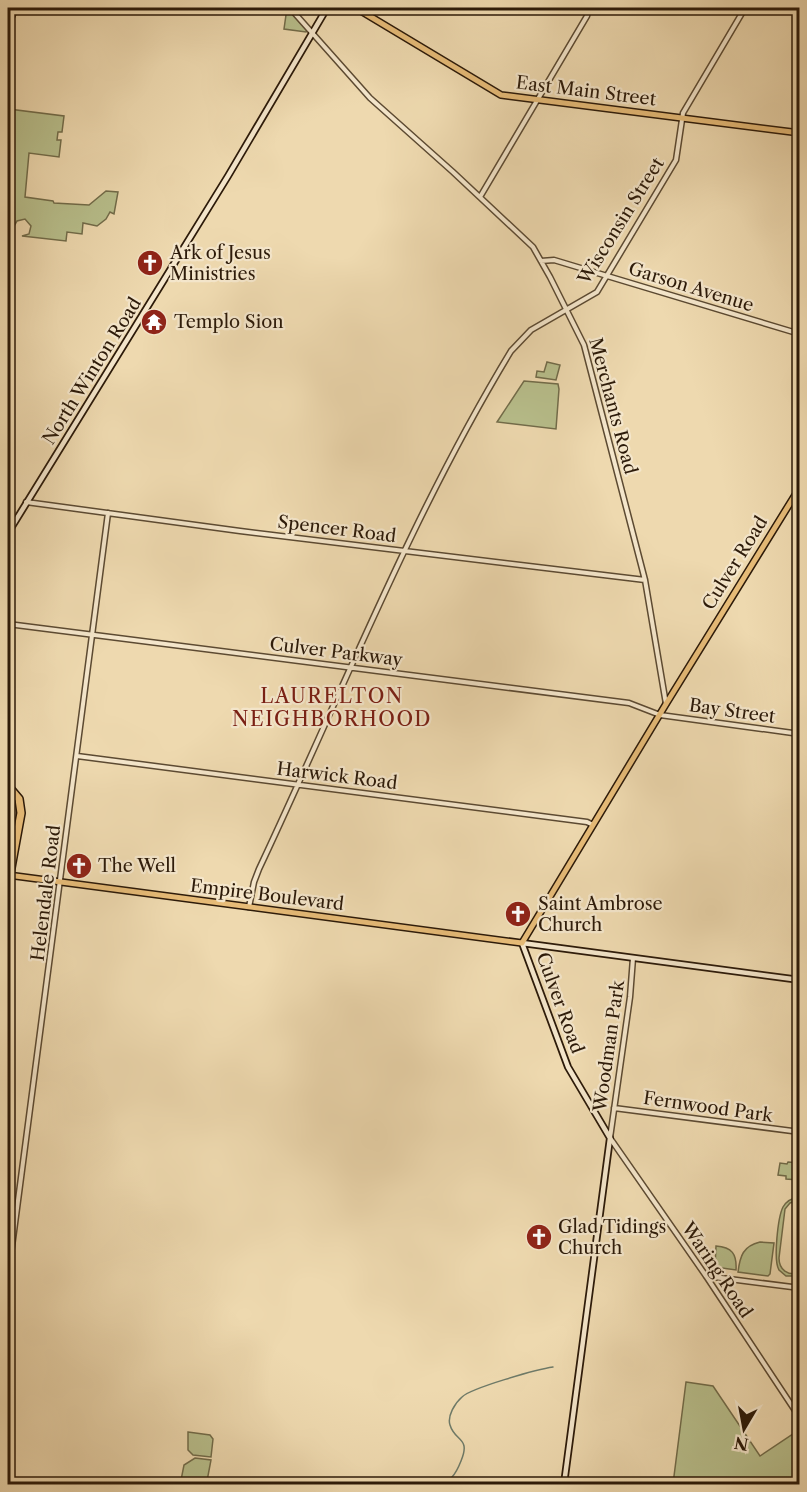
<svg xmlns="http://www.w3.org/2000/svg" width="807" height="1492" font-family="'Libre Caslon Text',serif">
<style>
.green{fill:#b8bf8c;stroke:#726c4a;stroke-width:1.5}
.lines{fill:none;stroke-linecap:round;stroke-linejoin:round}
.stream{stroke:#6e7a68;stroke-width:1.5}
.tertiary-casing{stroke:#5c4a32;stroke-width:7}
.secondary-casing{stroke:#2c1a09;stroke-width:8}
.primary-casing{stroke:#2c1a09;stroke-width:8}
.motorway-casing{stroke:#2c1a09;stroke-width:10}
.tertiary{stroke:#f4e6cb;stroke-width:4}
.secondary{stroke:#f4e6cb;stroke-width:4.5}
.primary{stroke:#e7bc78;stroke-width:5}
.motorway{stroke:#e7bc78;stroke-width:7}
.labels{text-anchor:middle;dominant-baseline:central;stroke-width:4.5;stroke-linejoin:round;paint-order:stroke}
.street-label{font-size:18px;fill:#2c1a09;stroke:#f4e6cb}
.poi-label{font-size:18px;fill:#2c1a09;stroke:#f4e6cb;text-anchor:start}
.neighbourhood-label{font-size:20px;letter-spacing:1.5px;fill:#7a1f14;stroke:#f4e6cb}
</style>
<rect width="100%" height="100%" fill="#eed9af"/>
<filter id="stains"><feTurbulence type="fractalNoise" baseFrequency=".00333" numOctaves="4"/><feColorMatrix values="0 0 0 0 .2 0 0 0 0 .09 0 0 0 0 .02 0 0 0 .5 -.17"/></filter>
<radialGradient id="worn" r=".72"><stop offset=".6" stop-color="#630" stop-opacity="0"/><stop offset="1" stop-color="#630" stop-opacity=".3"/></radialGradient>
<path class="green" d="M 287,8 L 307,30 L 306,32 L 284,29 Z
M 8,92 L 10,93 L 9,109 L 64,116 L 62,132 L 58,132 L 57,140 L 61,140 L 59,157 L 29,153 L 25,197 L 53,201 L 54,203 L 89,205 L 106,191 L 118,192 L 114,214 L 110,212 L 106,219 L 97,226 L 83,223 L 82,234 L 67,232 L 66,241 L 22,236 L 29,234 L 31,226 L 25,219 L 17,221 L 14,226 L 10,266 L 8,266 Z
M 547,362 L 560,365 L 556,380 L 536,377 L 537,371 L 544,372 Z
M 524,381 L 558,384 L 559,389 L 556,429 L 497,422 Z
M 788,1162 L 799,1163 L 799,1180 L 786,1179 L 786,1176 L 778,1175 L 780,1163 L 787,1164 Z
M 799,1197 L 799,1200 L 790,1203 L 785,1209 L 779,1258 C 779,1270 788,1276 799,1273 L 799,1276 L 786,1276 L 779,1270 C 773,1260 778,1217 783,1207 C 787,1200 792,1198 799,1197 Z
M 760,1242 L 774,1243 L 770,1274 L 768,1276 L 738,1272 C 740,1256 743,1246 760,1242 Z
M 716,1246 C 732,1247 737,1254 736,1270 L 715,1267 Z
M 686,1382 L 713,1386 L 760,1456 L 799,1430 L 799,1484 L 708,1484 L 692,1482 L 691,1484 L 673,1484 Z
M 188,1432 L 210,1435 L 213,1439 L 211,1457 L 193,1455 L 188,1450 Z
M 195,1458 L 211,1460 L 207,1481 L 203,1483 L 181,1480 L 184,1465 Z"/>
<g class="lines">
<path class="stream" d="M 355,1484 L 357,1483 L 384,1484
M 401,1484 L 403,1484
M 412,1484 C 425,1480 443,1486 452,1477 C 456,1473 459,1466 461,1461 C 471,1437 455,1442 450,1425 C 447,1416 455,1403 462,1397 C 471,1388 538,1369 553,1367"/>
<g class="tertiary-casing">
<path id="tertiary" d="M 290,8 L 370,98 L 453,172 L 533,247 L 550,277 L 584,345 L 645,580 L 666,704
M 480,197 L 587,16 L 589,8
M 541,261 L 554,260 L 800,334
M 26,502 L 240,531 L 645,580
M 8,624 L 629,703 L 660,715 L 800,734
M 77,756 L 587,822 L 593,825
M 249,907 L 254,882 L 259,869 C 341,695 411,516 511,351 L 531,330 L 597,292 L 676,160 L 683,113 L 745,8
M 633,958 L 630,997 L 610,1138 L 706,1276 L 800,1418
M 614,1108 L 800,1132
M 706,1276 L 800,1288
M 8,1277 L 108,513"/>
</g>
<g class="secondary-casing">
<path id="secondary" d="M 8,533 L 228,176 L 327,8
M 564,1484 L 610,1138 L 568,1067 L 522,943 L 800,980"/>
</g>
<g class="primary-casing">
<path id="primary" d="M 356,8 L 501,95 L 800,133
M 8,875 L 522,943 L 666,704 L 800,487"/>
</g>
<g class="motorway-casing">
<path id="motorway" d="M 8,10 L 8,8
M 8,22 L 14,8
M 8,786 L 19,799 L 21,813 L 8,884 L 8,906"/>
</g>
<use href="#tertiary" class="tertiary"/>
<use href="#secondary" class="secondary"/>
<use href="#primary" class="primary"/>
<use href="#motorway" class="motorway"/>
</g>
<defs>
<g id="church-disc" transform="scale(1.35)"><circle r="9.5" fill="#8f2418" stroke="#f4e6cb"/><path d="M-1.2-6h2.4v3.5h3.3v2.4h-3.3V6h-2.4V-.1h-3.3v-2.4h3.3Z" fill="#fff"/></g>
<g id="temple-disc" transform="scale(1.35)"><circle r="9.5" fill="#8f2418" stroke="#f4e6cb"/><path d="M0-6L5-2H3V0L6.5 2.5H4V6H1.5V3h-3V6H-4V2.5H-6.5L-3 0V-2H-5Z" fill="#fff"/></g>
</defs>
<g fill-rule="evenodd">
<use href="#church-disc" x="150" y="263"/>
<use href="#temple-disc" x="154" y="322"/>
<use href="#church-disc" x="79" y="866"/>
<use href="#church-disc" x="518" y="914"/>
<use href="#church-disc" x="539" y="1237"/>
</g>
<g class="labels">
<g class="street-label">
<text transform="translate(586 91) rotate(7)">East Main Street</text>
<text transform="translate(621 221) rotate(-58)">Wisconsin Street</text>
<text transform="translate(691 287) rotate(17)">Garson Avenue</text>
<text transform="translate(92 371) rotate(-58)">North Winton Road</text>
<text transform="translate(613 406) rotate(75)">Merchants Road</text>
<text transform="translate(337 529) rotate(7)">Spencer Road</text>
<text transform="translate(735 563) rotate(-58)">Culver Road</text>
<text transform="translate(336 652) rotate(7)">Culver Parkway</text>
<text transform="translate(732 711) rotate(8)">Bay Street</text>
<text transform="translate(337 776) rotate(7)">Harwick Road</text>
<text transform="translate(46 893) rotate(-83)">Helendale Road</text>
<text transform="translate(267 895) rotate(7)">Empire Boulevard</text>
<text transform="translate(560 1003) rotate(70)">Culver Road</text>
<text transform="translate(609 1046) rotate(-82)">Woodman Park</text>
<text transform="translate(708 1107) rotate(8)">Fernwood Park</text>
<text transform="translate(717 1270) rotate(56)">Waring Road</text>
</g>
<g class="poi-label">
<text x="170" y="253">Ark of Jesus<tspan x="170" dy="21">Ministries</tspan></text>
<text x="174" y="322">Templo Sion</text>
<text x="98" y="866">The Well</text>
<text x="538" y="904">Saint Ambrose<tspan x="538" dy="21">Church</tspan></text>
<text x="558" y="1227">Glad Tidings<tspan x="558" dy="21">Church</tspan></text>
</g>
<g class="neighbourhood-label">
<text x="332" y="696">LAURELTON<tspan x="332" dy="23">NEIGHBORHOOD</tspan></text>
</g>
</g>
<rect width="807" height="1492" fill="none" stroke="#eed9af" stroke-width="30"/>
<rect x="9" y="9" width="789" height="1474" fill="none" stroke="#2c1a09" stroke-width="3"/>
<rect x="15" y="15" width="777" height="1462" fill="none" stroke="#2c1a09" stroke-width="1.5"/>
<g transform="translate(744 1429) rotate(190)" stroke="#f4e6cb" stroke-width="4.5" paint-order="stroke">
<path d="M0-4.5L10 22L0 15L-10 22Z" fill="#2c1a09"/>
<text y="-9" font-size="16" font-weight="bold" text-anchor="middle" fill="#2c1a09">N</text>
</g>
<rect width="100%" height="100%" filter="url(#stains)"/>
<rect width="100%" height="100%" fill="url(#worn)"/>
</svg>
